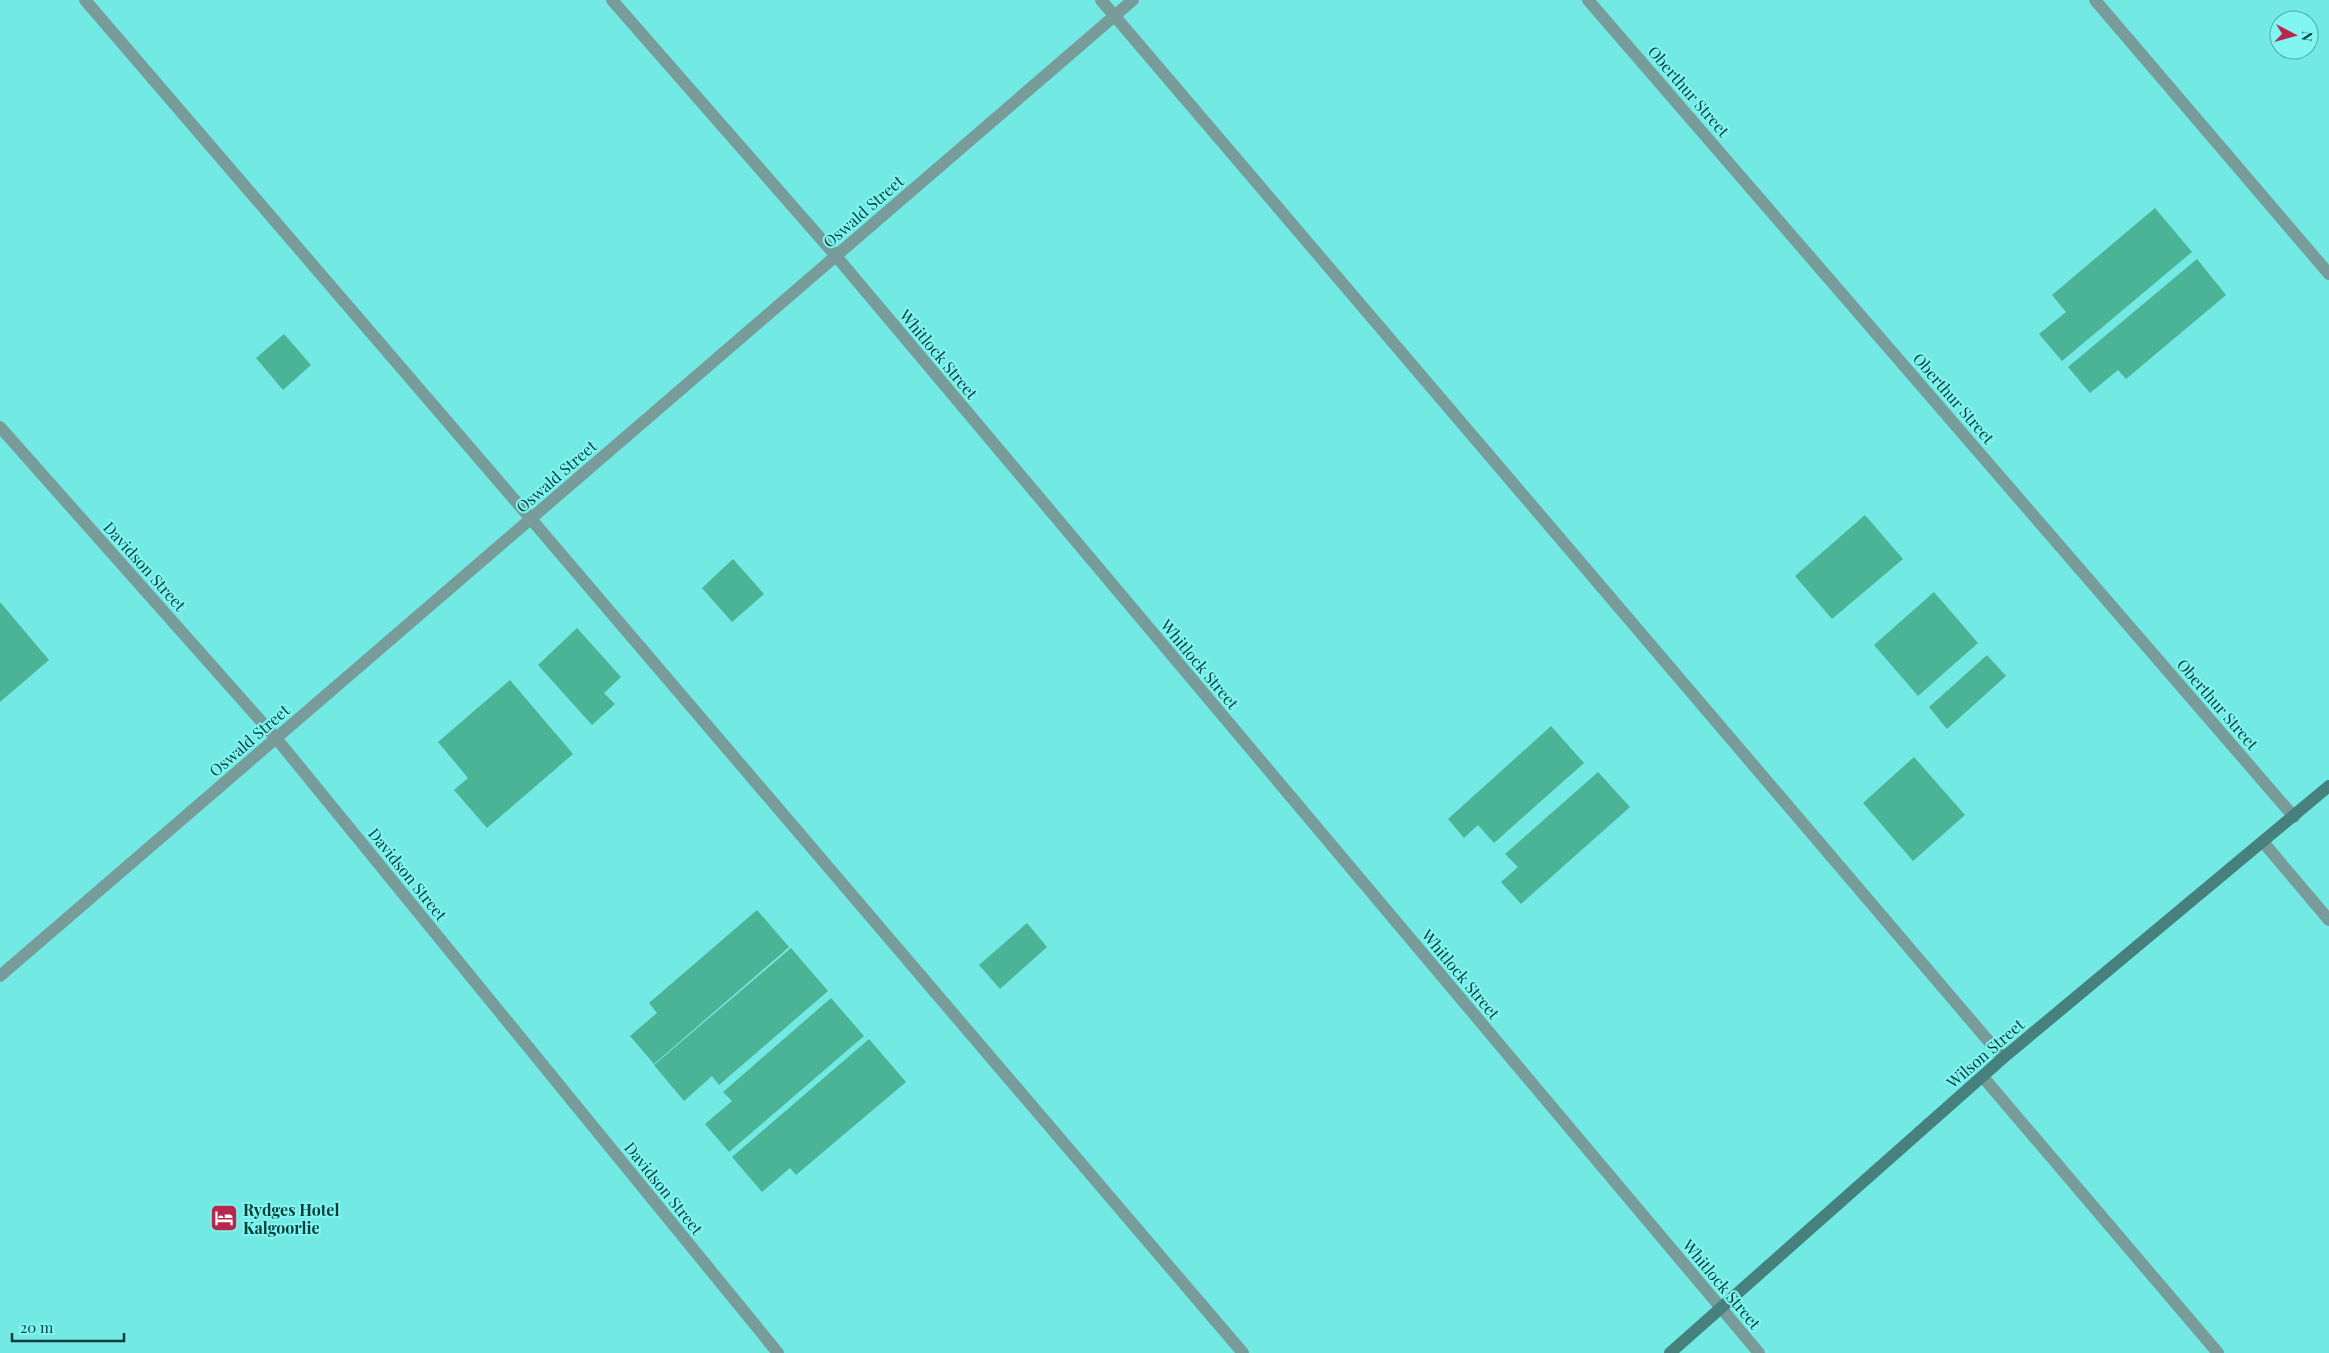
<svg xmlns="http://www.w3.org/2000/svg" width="2329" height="1353" font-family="'Playfair Display',serif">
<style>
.building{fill:#4bb496}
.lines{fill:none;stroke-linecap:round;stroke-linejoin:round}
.lane{stroke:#779c9a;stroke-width:12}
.street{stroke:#779c9a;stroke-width:12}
.secondary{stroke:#46817e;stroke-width:12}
.labels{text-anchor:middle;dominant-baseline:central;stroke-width:4;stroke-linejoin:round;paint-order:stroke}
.street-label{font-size:16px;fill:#043c3b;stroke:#81f6f1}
.poi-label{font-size:16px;font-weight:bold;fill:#043c3b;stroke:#81f6f1;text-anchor:start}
</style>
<rect width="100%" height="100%" fill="#73e9e4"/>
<path class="building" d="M 2155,208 L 2192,252 L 2062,361 L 2039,334 L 2066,312 L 2052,295 Z
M 2197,259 L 2226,295 L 2126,379 L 2118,370 L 2090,393 L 2068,367 Z
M 284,334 L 311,365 L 283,390 L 256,358 Z
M 1865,515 L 1903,559 L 1832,619 L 1795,576 Z
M 733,559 L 764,594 L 732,622 L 702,588 Z
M 1934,592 L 1978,643 L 1918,696 L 1874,645 Z
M 0,602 L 49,660 L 0,702 Z
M 577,628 L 621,677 L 604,693 L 615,704 L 592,725 L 538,665 Z
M 1987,655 L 2006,676 L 1947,729 L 1929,707 Z
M 510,680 L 573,754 L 487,828 L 454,790 L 468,778 L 438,742 Z
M 1551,726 L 1584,763 L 1494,843 L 1478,825 L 1464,838 L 1448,819 Z
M 1914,757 L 1965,815 L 1913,861 L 1863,803 Z
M 1598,772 L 1630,807 L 1521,904 L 1501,882 L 1518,867 L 1505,854 Z
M 757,910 L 789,947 L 654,1064 L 630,1036 L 657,1013 L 649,1003 Z
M 1027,923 L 1047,947 L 1000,989 L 979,965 Z
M 791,948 L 828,991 L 719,1085 L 712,1076 L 684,1101 L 654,1065 Z
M 831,998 L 864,1036 L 729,1152 L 705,1124 L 732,1101 L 723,1092 Z
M 869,1039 L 906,1082 L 796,1175 L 790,1168 L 762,1192 L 732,1157 Z"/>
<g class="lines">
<path class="lane" d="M 85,0 L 531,519 L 1243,1353
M 1101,0 L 2003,1058
M 2095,0 L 2329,274
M 1983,1077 L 2218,1353"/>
<path class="street" d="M 612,0 L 836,256 L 1759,1353
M 1588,0 L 2294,817
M 0,427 L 276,738 L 778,1353
M 2263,842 L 2329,920
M 0,976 L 1133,0"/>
<path class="secondary" d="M 1670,1353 L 2003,1058 L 2329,786"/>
</g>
<defs>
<g id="hotel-square" transform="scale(1.4375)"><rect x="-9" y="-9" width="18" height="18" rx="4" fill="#b7274d" stroke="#81f6f1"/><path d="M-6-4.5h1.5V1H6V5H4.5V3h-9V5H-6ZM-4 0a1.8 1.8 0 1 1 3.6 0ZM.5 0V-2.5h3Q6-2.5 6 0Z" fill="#fff"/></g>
</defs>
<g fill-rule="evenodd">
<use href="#hotel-square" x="224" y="1218"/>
</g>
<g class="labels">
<g class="street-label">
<text transform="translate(1689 91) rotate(49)">Oberthur Street</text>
<text transform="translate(863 211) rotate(-41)">Oswald Street</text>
<text transform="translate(939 354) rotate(50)">Whitlock Street</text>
<text transform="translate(1954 398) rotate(49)">Oberthur Street</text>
<text transform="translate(556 476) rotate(-41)">Oswald Street</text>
<text transform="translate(145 566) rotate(48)">Davidson Street</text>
<text transform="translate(1200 664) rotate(50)">Whitlock Street</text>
<text transform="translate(2218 704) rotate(49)">Oberthur Street</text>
<text transform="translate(249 740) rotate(-41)">Oswald Street</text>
<text transform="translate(408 874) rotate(51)">Davidson Street</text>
<text transform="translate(1461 974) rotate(50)">Whitlock Street</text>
<text transform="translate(1985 1053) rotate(-41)">Wilson Street</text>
<text transform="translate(664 1188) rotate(51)">Davidson Street</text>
<text transform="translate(1722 1284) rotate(50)">Whitlock Street</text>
</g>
<g class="poi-label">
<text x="243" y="1209">Rydges Hotel<tspan x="243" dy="18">Kalgoorlie</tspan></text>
</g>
</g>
<g transform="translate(2294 35) rotate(96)"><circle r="24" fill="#81f6f1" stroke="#4faca8"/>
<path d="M0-4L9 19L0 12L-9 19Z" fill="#b7274d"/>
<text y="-8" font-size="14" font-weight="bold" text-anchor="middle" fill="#043c3b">N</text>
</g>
<path d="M12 1333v8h112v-8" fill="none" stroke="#043c3b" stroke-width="2.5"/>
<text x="20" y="1333" font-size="15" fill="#043c3b" stroke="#81f6f1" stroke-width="4" paint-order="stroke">20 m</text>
</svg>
